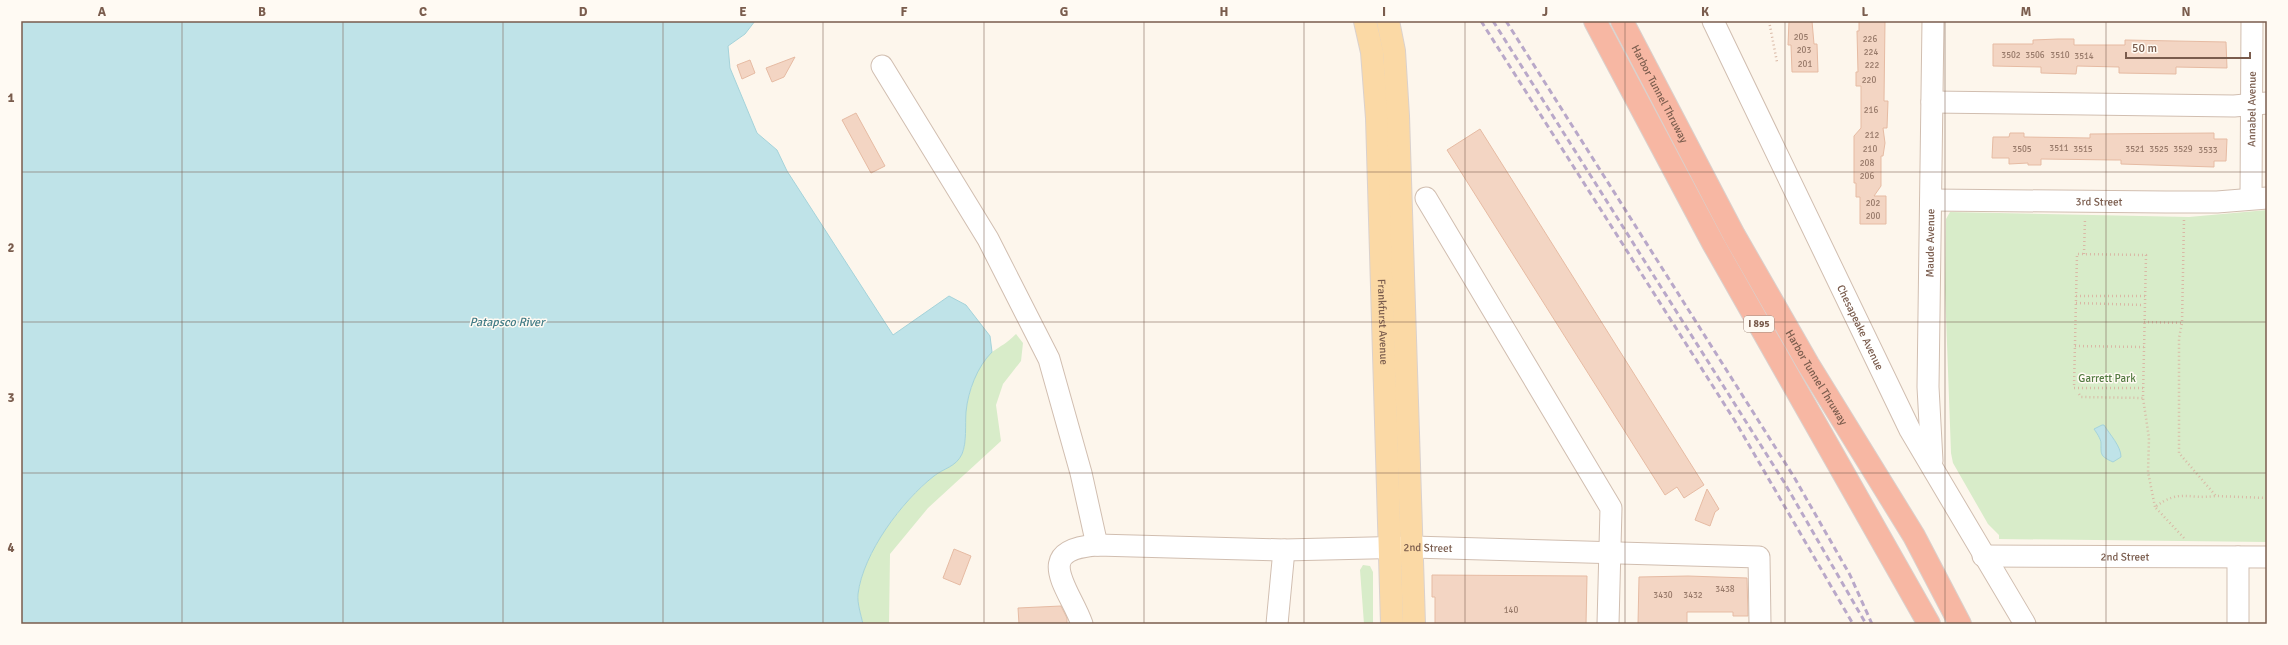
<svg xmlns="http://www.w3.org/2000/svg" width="2288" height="645" font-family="Signika,sans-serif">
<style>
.green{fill:#d8ecc9}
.water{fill:#bfe3e8;stroke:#a5d3da}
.building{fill:#f3d5c3;stroke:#e6bba3}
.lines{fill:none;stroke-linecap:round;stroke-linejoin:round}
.minor-casing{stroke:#d1beb0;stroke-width:23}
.major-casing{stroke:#dad1cd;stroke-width:24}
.highway-casing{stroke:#dad1cd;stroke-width:24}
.path{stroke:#d9b8a5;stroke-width:2.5;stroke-dasharray:1 3;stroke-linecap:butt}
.minor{stroke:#fff;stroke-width:21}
.major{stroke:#fbd9a5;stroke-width:22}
.highway{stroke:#f7b7a3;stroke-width:22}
.rail{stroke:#b9a8c9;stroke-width:3;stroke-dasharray:6 4;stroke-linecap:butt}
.grid{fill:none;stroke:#7a5c4d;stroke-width:1;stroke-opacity:0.55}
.labels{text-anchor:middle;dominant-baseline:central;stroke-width:3;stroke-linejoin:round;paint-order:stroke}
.number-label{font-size:9px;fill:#987a6a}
.shield{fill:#fffaf3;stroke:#a28b7f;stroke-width:1}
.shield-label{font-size:10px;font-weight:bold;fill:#7a5c4d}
.street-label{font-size:11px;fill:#7a5c4d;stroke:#fffaf3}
.park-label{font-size:11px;fill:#537a41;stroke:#fffaf3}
.water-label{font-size:12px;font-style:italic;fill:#437c86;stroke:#fffaf3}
.neatline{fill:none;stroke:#7a5c4d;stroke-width:1.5}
.grid-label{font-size:13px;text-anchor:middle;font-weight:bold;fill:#7a5c4d}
</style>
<rect width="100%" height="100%" fill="#fdf6ec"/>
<path class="green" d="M 2267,210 L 2267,542 L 1999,539 L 1999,535 L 1988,524 L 1953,463 L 1951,453 L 1945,289 L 1946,219 L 1950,212 L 2189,217 Z
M 1016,334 L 1023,343 L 1021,361 L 1003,384 L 996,405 L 1001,441 L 928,508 L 890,554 L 889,624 L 863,624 C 861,615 857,603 858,594 C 863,552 902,502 934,476 C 944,468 955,467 962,454 C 968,441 964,423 966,409 C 970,391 976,364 992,352 C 1002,345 1006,344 1016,334 Z
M 1363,565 L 1370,566 L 1373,572 L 1373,624 L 1364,624 L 1360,570 Z"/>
<path class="water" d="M 21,21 L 755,21 L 745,34 L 728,46 L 730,68 L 757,133 L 777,150 L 787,171 L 893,335 L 949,296 L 966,305 L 990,336 L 992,352 C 977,367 968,391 966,412 C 965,425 967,442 962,454 C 956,467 944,468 934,476 C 902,501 863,553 858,594 C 857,603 861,615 863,624 L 21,624 Z
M 2102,425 L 2104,425 C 2110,435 2121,446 2121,457 L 2113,462 C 2100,456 2101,455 2101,443 C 2101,439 2096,432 2094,429 Z"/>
<path class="building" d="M 1789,21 L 1812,21 L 1814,44 L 1817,44 L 1818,72 L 1792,72 L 1791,45 L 1788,45 Z
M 1859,21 L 1885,21 L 1884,101 L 1888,101 L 1887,128 L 1883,128 L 1885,143 L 1883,156 L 1881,156 L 1881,186 L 1874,196 L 1886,196 L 1886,224 L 1860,224 L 1860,197 L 1856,197 L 1856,183 L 1854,183 L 1854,136 L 1861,128 L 1861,86 L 1856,86 L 1856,72 L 1858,72 L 1857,31 L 1859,31 Z
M 2058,39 L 2074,39 L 2074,45 L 2125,45 L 2125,40 L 2226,42 L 2227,68 L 2176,67 L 2176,74 L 2119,73 L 2119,67 L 2077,66 L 2076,74 L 2041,73 L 2041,67 L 1993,66 L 1993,44 L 2033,44 L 2033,40 Z
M 795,57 L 784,77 L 772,82 L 766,68 Z
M 750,60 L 755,73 L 742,79 L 737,65 Z
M 856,113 L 885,166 L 871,173 L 842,120 Z
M 1480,129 L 1704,485 L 1684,498 L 1677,487 L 1665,495 L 1447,150 Z
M 2010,133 L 2024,133 L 2024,137 L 2090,138 L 2090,134 L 2214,133 L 2214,139 L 2227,139 L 2226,161 L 2214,161 L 2214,167 L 2121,164 L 2121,160 L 2116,160 L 2041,159 L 2041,165 L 2028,165 L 2028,163 L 2009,164 L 2009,158 L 1992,158 L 1993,137 L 2009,137 Z
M 1707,489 L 1719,509 L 1715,512 L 1710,526 L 1695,520 Z
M 954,549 L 971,556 L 960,585 L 943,578 Z
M 1432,575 L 1587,576 L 1586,624 L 1435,624 L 1435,597 L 1432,597 Z
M 1688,576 L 1747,578 L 1748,616 L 1733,616 L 1733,612 L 1687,612 L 1687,624 L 1638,624 L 1639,577 Z
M 1061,606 L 1067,618 L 1067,624 L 1019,624 L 1018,608 Z"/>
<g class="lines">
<g class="minor-casing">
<g id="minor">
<path id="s1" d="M 1713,21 L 1910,430 L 2025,624"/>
<path d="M 882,66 L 988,239 L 1049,359 L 1081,473 L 1097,545"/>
<path d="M 1932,102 L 2234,106 L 2267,103"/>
<path d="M 1426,198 L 1611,508 L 1608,624"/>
<path id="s2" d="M 2251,198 L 2252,21"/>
<path id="s3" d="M 1931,200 L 2166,202 L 2217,202 L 2267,198"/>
<path id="s4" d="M 1932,461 L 1928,387 L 1933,21"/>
<path id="s5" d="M 1983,556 L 2267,557"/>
<path d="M 2238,557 L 2238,624"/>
<path id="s6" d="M 1082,624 C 1070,589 1030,550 1097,545 L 1284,550 L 1413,547 L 1759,557 L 1760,624"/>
<path d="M 1277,624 L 1284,550"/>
</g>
</g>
<g class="major-casing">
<g id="major">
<path id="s7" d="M 1365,21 L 1372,52 L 1377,118 L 1392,624"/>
<path d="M 1388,21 L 1394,51 L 1398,116 L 1414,624"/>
</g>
</g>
<g class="highway-casing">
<g id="highway">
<path d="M 1595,21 L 1713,243 L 1929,624"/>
<path id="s8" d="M 1622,21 L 1734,235 L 1808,364 L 1914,536 L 1960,624"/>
</g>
</g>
<path class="path" d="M 1769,21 L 1777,62
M 2184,220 L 2182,323 L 2179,338 L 2179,453 L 2216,496 L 2267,498
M 2084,254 L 2085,218
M 2076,296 L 2145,296
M 2076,303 L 2144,305
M 2144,322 L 2182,323
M 2075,346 L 2144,347
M 2143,388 L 2074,388 L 2077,254 L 2146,255 L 2143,398 L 2149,438 L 2148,472 L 2155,507
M 2079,394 L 2081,397 L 2143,398
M 2184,538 L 2155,507 C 2180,488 2189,500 2215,496"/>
<use href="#minor" class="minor"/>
<use href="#major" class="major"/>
<use href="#highway" class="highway"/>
<path class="rail" d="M 1481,21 L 1735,421 L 1853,624
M 1493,21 L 1784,482 L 1866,624
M 1506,21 L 1794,477 L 1850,575 L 1872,624"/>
</g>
<path class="grid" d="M 182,21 L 182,624M 343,21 L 343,624M 503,21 L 503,624M 663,21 L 663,624M 823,21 L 823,624M 984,21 L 984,624M 1144,21 L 1144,624M 1304,21 L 1304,624M 1465,21 L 1465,624M 1625,21 L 1625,624M 1785,21 L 1785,624M 1945,21 L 1945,624M 2106,21 L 2106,624M 21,172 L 2267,172M 21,322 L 2267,322M 21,473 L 2267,473"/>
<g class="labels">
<g class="number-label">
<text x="1801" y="37">205</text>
<text x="1870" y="39">226</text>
<text x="1804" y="50">203</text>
<text x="1871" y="52">224</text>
<text x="2011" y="55">3502</text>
<text x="2035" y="55">3506</text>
<text x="2060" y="55">3510</text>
<text x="2084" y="56">3514</text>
<text x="1805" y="64">201</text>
<text x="1872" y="65">222</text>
<text x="1869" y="80">220</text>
<text x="1871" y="110">216</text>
<text x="1872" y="135">212</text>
<text x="2059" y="148">3511</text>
<text x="1870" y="149">210</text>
<text x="2022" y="149">3505</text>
<text x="2083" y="149">3515</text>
<text x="2135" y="149">3521</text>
<text x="2159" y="149">3525</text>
<text x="2183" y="149">3529</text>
<text x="2208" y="150">3533</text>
<text x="1867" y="163">208</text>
<text x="1867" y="176">206</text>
<text x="1873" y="203">202</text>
<text x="1873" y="216">200</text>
<text x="1725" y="589">3438</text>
<text x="1663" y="595">3430</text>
<text x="1693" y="595">3432</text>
<text x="1511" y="610">140</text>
</g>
<rect class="shield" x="1744" y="316" width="30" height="16" rx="3"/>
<g class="shield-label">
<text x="1759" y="324">I 895</text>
</g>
<g class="street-label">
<text stroke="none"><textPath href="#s8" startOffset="82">Harbor Tunnel Thruway</textPath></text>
<text stroke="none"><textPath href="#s2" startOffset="89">Annabel Avenue</textPath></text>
<text stroke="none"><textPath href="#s3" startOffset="168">3rd Street</textPath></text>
<text stroke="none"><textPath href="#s4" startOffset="218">Maude Avenue</textPath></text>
<text stroke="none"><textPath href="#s7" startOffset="302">Frankfurst Avenue</textPath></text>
<text stroke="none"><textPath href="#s1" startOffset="340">Chesapeake Avenue</textPath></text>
<text stroke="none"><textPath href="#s8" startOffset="406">Harbor Tunnel Thruway</textPath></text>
<text stroke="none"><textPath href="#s6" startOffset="441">2nd Street</textPath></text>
<text stroke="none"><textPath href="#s5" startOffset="142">2nd Street</textPath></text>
</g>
<g class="park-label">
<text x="2107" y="378">Garrett Park</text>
</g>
<g class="water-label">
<text x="507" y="322">Patapsco River</text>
</g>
</g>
<rect width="2288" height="645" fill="none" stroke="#fffaf3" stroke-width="44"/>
<path d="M2126 52v6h124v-6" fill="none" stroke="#7a5c4d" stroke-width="2"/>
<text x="2132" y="52" font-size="12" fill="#7a5c4d" stroke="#fffaf3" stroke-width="3" paint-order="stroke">50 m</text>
<rect x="22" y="22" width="2244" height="601" class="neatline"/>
<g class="grid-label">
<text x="102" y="16">A</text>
<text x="262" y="16">B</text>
<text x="423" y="16">C</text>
<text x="583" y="16">D</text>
<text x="743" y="16">E</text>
<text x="904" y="16">F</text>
<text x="1064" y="16">G</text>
<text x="1224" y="16">H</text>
<text x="1384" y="16">I</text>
<text x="1545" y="16">J</text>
<text x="1705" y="16">K</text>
<text x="1865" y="16">L</text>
<text x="2026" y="16">M</text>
<text x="2186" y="16">N</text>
<text x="11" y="102">1</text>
<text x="11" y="252">2</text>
<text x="11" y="402">3</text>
<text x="11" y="552">4</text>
</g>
</svg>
